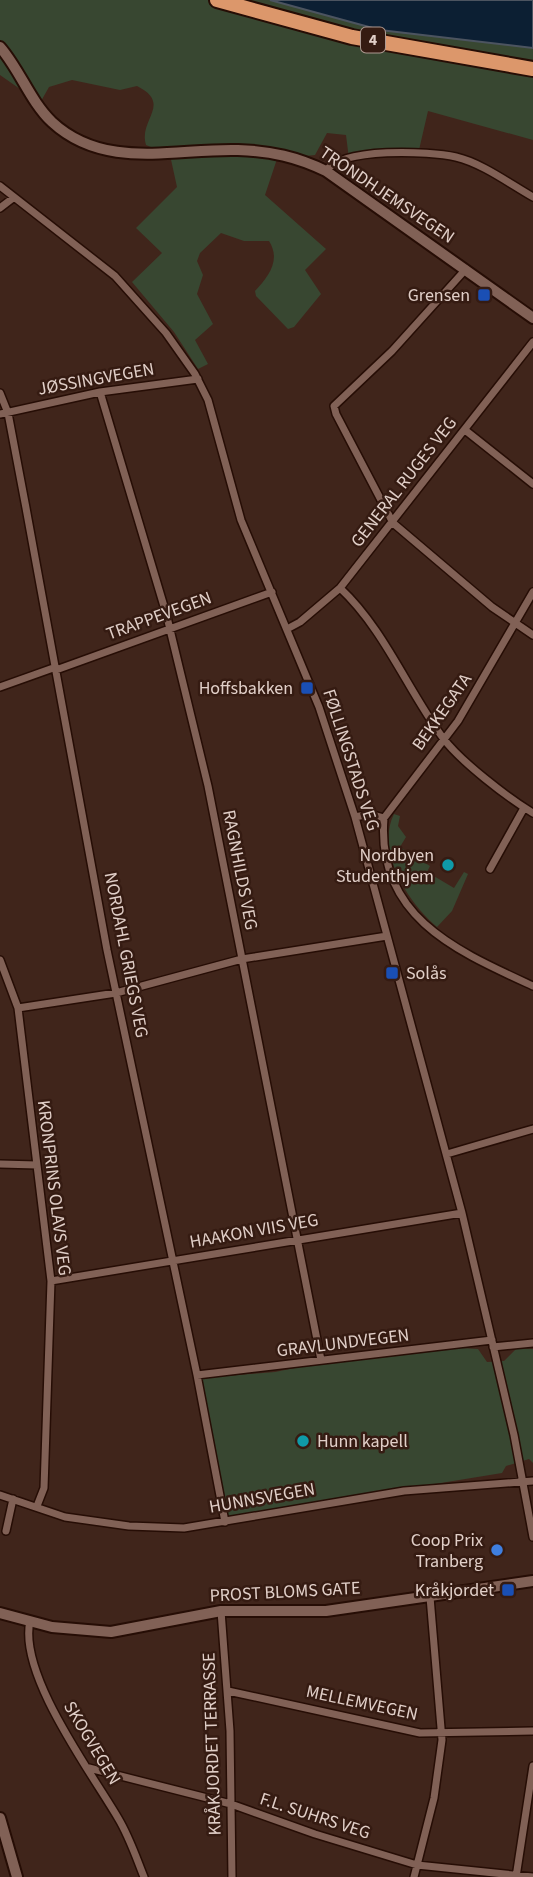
<svg xmlns="http://www.w3.org/2000/svg" width="533" height="1877" font-family="'Source Sans 3',sans-serif">
<style>
.green{fill:#384731}
.water{fill:#0c1f33;stroke:#4c5460;stroke-width:2}
.lines{fill:none;stroke-linecap:round;stroke-linejoin:round}
.street-casing{stroke:#260d05;stroke-width:10}
.secondary-casing{stroke:#260d05;stroke-width:14}
.highway-casing{stroke:#260d05;stroke-width:18}
.street{stroke:#816156;stroke-width:7}
.secondary{stroke:#816156;stroke-width:10}
.highway{stroke:#dc976b;stroke-width:14}
.transit-dot{fill:#1a4fb4;stroke:#351b12;stroke-width:2.5}
.culture-dot{fill:#0f9aa8;stroke:#351b12;stroke-width:2.5}
.shop-dot{fill:#3f7fe0;stroke:#351b12;stroke-width:2.5}
.labels{text-anchor:middle;dominant-baseline:central;stroke-width:5;stroke-linejoin:round;paint-order:stroke}
.shield{fill:#351b12;stroke:#ad9991;stroke-width:2}
.shield-label{font-size:16px;font-weight:bold;fill:#e1cfc8}
.street-label{font-size:18px;fill:#e1cfc8;stroke:#351b12}
.poi-label{font-size:18px;fill:#e1cfc8;stroke:#351b12;text-anchor:end}
</style>
<rect width="100%" height="100%" fill="#40251b"/>
<path class="green" d="M 0,0 L 270,0 L 380,30 L 533,48 L 533,140 L 428,111 L 419,150 L 349,159 L 346,135 L 327,133 L 315,155 L 277,159 L 265,195 L 326,249 L 305,270 L 321,294 L 294,327 L 288,329 L 256,296 L 255,291 C 269,276 281,260 269,241 L 244,241 L 221,233 L 200,253 L 197,261 L 203,275 L 197,294 L 213,324 L 195,340 L 208,364 L 198,369 L 174,332 L 132,282 L 162,253 L 136,228 L 177,187 L 170,155 L 146,145 C 138,120 173,104 137,86 L 120,90 L 72,80 L 49,87 L 40,103 L 0,75 Z
M 394,814 L 400,816 L 398,826 L 406,837 L 400,847 L 430,866 L 427,872 L 454,888 L 464,872 L 468,874 L 452,911 L 437,927 C 409,904 375,851 394,814 Z
M 461,1348 L 478,1349 L 487,1362 L 504,1361 L 517,1348 L 533,1349 L 533,1463 L 529,1459 L 506,1466 L 502,1473 L 227,1518 L 207,1425 L 201,1378 L 275,1372 L 329,1361 Z"/>
<path class="water" d="M 270,0 L 533,0 L 533,48 L 380,30 Z"/>
<g class="lines">
<g class="street-casing">
<path id="street" d="M 326,171 C 342,147 429,151 456,157 C 482,163 510,184 533,197
M 0,186 L 115,276 L 166,333 L 195,374 L 208,400 L 241,520 L 319,707 L 355,817 L 462,1213 L 514,1435 L 533,1537
M 0,208 L 13,198
M 466,269 L 392,351 L 334,406 L 336,414 L 393,523 L 492,607 L 533,635
M 100,392 L 166,613 L 208,786 L 321,1360
M 0,393 L 8,413 L 26,508 L 107,950 L 197,1375 L 225,1522
M 0,414 L 100,392 L 198,379
M 465,430 L 533,484
M 340,588 C 384,629 407,689 443,738 C 460,761 508,798 533,813
M 287,629 L 300,622 L 340,588 L 533,342
M 56,670 L 272,592
M 0,687 L 56,667
M 355,817 L 370,814 L 384,818 L 458,721 L 533,592
M 384,818 C 376,917 457,951 533,986
M 490,869 L 524,808
M 0,960 L 18,1008 L 51,1281 L 44,1488 L 37,1506
M 18,1008 L 116,993 L 242,959 L 387,936
M 447,1154 L 533,1129
M 0,1164 L 37,1165
M 51,1281 L 462,1213
M 493,1347 L 533,1343
M 197,1375 L 492,1340
M 0,1495 L 65,1517 L 129,1526 L 184,1528 L 404,1491 L 533,1481
M 6,1531 L 13,1499
M 221,1611 L 230,1731 L 232,1877
M 30,1621 C 18,1674 91,1772 118,1818 C 129,1836 136,1857 144,1877
M 228,1691 L 420,1733 L 533,1731
M 89,1768 L 231,1804 L 315,1834 L 417,1865 L 533,1877
M 414,1877 L 434,1798 L 442,1740 L 430,1597
M 516,1877 L 533,1766"/>
</g>
<g class="secondary-casing">
<path id="secondary" d="M 0,47 C 20,70 30,101 52,122 C 105,171 175,148 238,150 C 271,151 297,157 326,171 L 533,318
M 0,1613 L 52,1627 L 111,1632 L 221,1611 L 326,1611 L 533,1581
M 0,1818 L 17,1877"/>
</g>
<g class="highway-casing">
<path id="highway" d="M 217,0 L 352,37 L 533,69"/>
</g>
<use href="#street" class="street"/>
<use href="#secondary" class="secondary"/>
<use href="#highway" class="highway"/>
</g>
<g class="transit-dot">
<rect x="477" y="288" width="14" height="14" rx="3.5"/>
<rect x="300" y="681" width="14" height="14" rx="3.5"/>
<rect x="385" y="966" width="14" height="14" rx="3.5"/>
<rect x="501" y="1583" width="14" height="14" rx="3.5"/>
</g>
<g class="culture-dot">
<circle cx="448" cy="865" r="7"/>
<circle cx="303" cy="1441" r="7"/>
</g>
<circle class="shop-dot" cx="497" cy="1550" r="7"/>
<g class="labels">
<rect class="shield" x="361" y="27.5" width="24" height="25" rx="5"/>
<g class="shield-label">
<text x="373" y="40">4</text>
</g>
<g class="street-label">
<text transform="translate(387 195) rotate(34)">TRONDHJEMSVEGEN</text>
<text transform="translate(96 379) rotate(-10)">JØSSINGVEGEN</text>
<text transform="translate(404 482) rotate(-52)">GENERAL RUGES VEG</text>
<text transform="translate(159 616) rotate(-20)">TRAPPEVEGEN</text>
<text transform="translate(442 712) rotate(-55)">BEKKEGATA</text>
<text transform="translate(351 760) rotate(72)">FØLLINGSTADS VEG</text>
<text transform="translate(240 870) rotate(79)">RAGNHILDS VEG</text>
<text transform="translate(126 955) rotate(79)">NORDAHL GRIEGS VEG</text>
<text transform="translate(54 1188) rotate(83)">KRONPRINS OLAVS VEG</text>
<text transform="translate(254 1231) rotate(-10)">HAAKON VIIS VEG</text>
<text transform="translate(343 1343) rotate(-7)">GRAVLUNDVEGEN</text>
<text transform="translate(262 1498) rotate(-10)">HUNNSVEGEN</text>
<text transform="translate(285 1592) rotate(-3)">PROST BLOMS GATE</text>
<text transform="translate(362 1703) rotate(12)">MELLEMVEGEN</text>
<text transform="translate(92 1743) rotate(59)">SKOGVEGEN</text>
<text transform="translate(212 1744) rotate(-92)">KRÅKJORDET TERRASSE</text>
<text transform="translate(315 1816) rotate(18)">F.L. SUHRS VEG</text>
</g>
<g class="poi-label">
<text x="470" y="295">Grensen</text>
<text x="293" y="688">Hoffsbakken</text>
<text x="434" y="855">Nordbyen<tspan x="434" dy="21">Studenthjem</tspan></text>
<text x="406" y="973" text-anchor="start">Solås</text>
<text x="317" y="1441" text-anchor="start">Hunn kapell</text>
<text x="483" y="1540">Coop Prix<tspan x="483" dy="21">Tranberg</tspan></text>
<text x="494" y="1590">Kråkjordet</text>
</g>
</g>
</svg>
